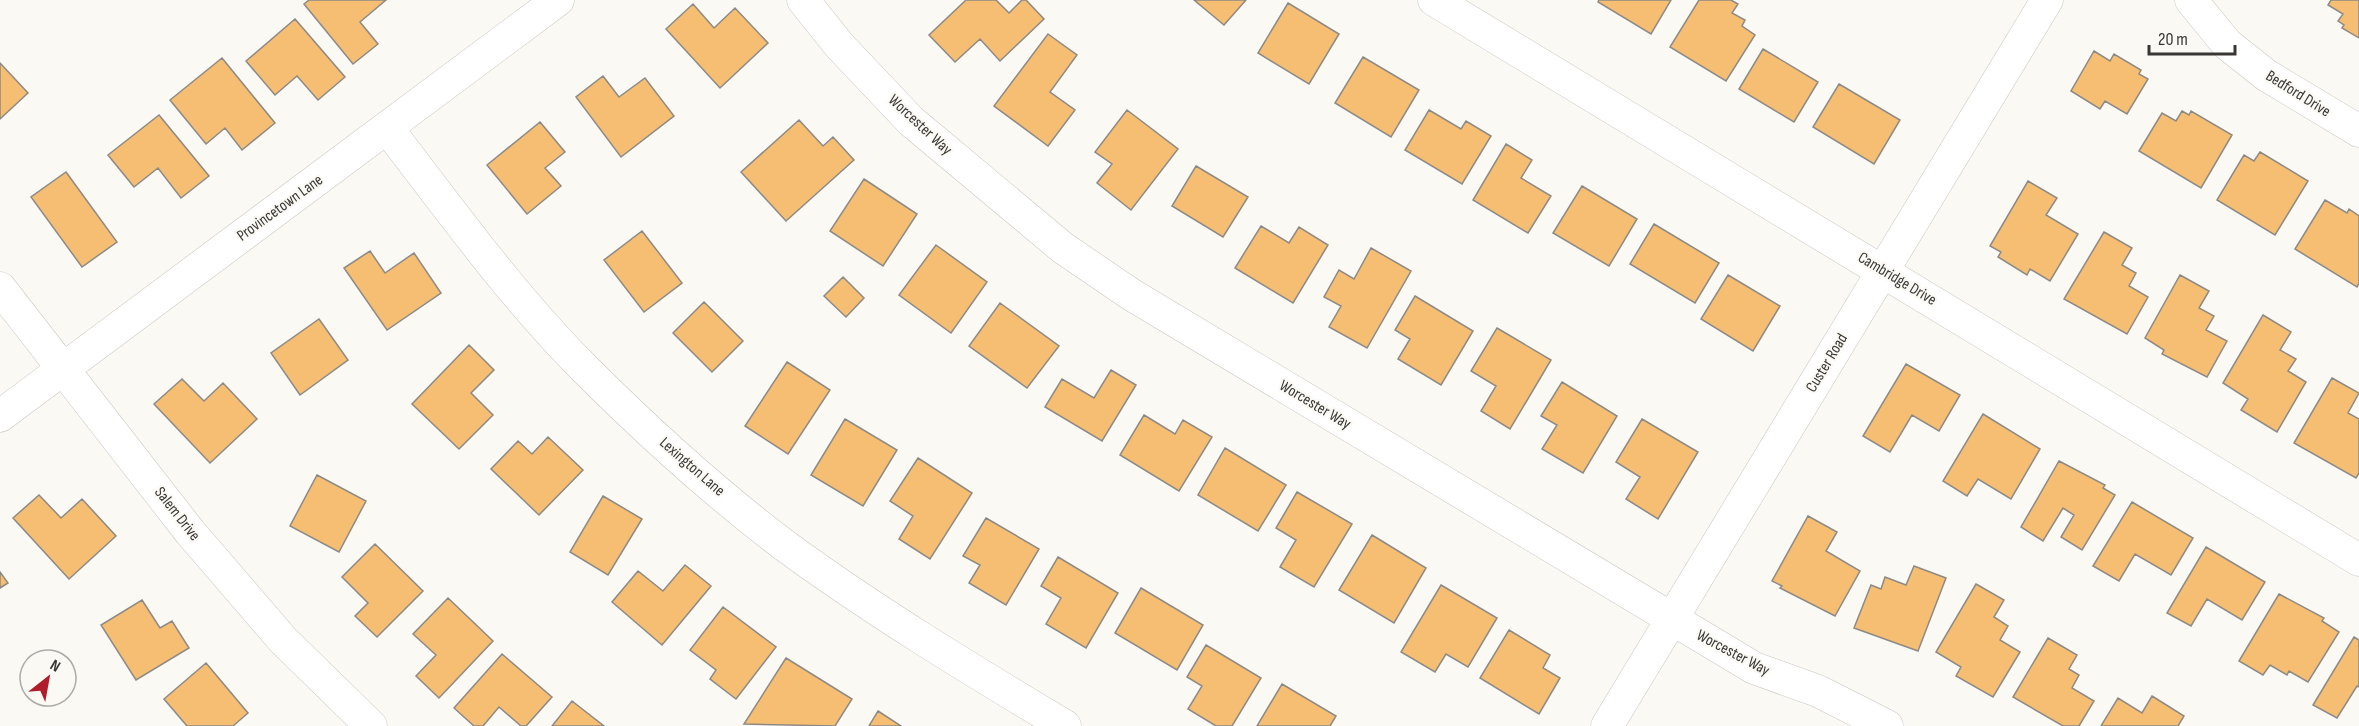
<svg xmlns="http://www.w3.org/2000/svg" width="2359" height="726" font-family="'Sofia Sans Condensed',sans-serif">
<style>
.building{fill:#f5be73;stroke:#8d8a86;stroke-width:1.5}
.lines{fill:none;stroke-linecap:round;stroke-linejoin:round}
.minor-casing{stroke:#c7c6c1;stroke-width:33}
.minor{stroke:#fff;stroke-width:32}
.labels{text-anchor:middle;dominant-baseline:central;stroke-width:4.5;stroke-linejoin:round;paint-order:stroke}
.street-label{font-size:16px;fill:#383735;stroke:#fbf9f4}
</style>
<rect width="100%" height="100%" fill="#fbf9f4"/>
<path class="building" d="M 309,0 L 386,0 L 360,22 L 378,44 L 353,64 L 304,4 Z
M 966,0 L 996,0 L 1009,13 L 1022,0 L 1026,0 L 1044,19 L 1000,61 L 980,39 L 955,62 L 929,35 Z
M 1194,0 L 1246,0 L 1224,25 Z
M 1599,0 L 1671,0 L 1651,34 L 1598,2 Z
M 1699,0 L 1731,0 L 1738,4 L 1732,13 L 1745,20 L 1742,26 L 1755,35 L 1726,81 L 1670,47 Z
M 2331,0 L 2359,0 L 2359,38 L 2342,28 L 2344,25 L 2338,21 L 2343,14 L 2328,5 Z
M 1288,3 L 1339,34 L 1309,84 L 1258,53 Z
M 693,4 L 714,28 L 735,8 L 768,43 L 720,88 L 666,29 Z
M 295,19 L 345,77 L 318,100 L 297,76 L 275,95 L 246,61 Z
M 1048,34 L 1077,55 L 1050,92 L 1075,110 L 1048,146 L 994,106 Z
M 1763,49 L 1818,82 L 1794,122 L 1739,89 Z
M 2094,51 L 2110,61 L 2114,54 L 2141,70 L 2139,74 L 2148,79 L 2127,114 L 2105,101 L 2100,109 L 2071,91 Z
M 1363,57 L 1419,90 L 1391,137 L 1335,103 Z
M 222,58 L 275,123 L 242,150 L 225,128 L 206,144 L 170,100 Z
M 0,63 L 28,93 L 0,119 Z
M 603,76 L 619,97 L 645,78 L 674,116 L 621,157 L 576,97 Z
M 1839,84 L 1900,120 L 1874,164 L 1813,127 Z
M 1127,110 L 1178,149 L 1131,210 L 1097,183 L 1112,164 L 1095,152 Z
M 1429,110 L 1461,129 L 1466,121 L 1491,136 L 1462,184 L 1405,150 Z
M 2182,111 L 2189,115 L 2191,111 L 2232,135 L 2201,188 L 2139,151 L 2162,113 L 2176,121 Z
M 159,115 L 209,176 L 181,198 L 158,168 L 134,187 L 108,155 Z
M 799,120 L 823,146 L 833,137 L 854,160 L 786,221 L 741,172 Z
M 540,122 L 565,152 L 545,168 L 561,186 L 527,214 L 487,165 Z
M 1506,144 L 1532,160 L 1521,178 L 1551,196 L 1528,233 L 1473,200 Z
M 2260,152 L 2308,181 L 2275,235 L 2217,200 L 2244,155 L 2254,161 Z
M 1196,166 L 1248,197 L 1223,237 L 1172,206 Z
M 66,172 L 117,242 L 82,267 L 31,197 Z
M 864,179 L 917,214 L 883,266 L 830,231 Z
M 2028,181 L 2057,198 L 2046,215 L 2078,234 L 2050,281 L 2030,269 L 2027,275 L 1998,257 L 2001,252 L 1990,246 Z
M 1582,186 L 1637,219 L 1609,266 L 1553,233 Z
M 2325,200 L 2347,213 L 2349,209 L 2359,216 L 2359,283 L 2357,287 L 2295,249 Z
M 1654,224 L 1719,263 L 1695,303 L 1630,264 Z
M 1261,226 L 1289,243 L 1299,227 L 1328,245 L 1293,303 L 1235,268 Z
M 642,231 L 682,283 L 644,312 L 604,260 Z
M 2104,232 L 2132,248 L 2122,265 L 2136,273 L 2129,286 L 2148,297 L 2127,334 L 2064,299 Z
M 936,245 L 987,282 L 951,333 L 899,295 Z
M 1371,248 L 1411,271 L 1367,348 L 1329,327 L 1341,306 L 1324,297 L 1339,270 L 1354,279 Z
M 370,251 L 385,273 L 414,253 L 441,293 L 387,330 L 344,268 Z
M 1728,275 L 1780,306 L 1753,351 L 1701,319 Z
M 2180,275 L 2209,291 L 2199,308 L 2214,316 L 2206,330 L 2227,341 L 2207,377 L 2162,354 L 2164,350 L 2145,338 Z
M 843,277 L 864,298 L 846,317 L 824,296 Z
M 1415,296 L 1473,331 L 1441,385 L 1398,359 L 1410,339 L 1395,330 Z
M 704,302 L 743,341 L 712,372 L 673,333 Z
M 1000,303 L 1059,346 L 1027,388 L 969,346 Z
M 2263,315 L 2291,332 L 2280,350 L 2296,359 L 2288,371 L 2306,382 L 2277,432 L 2241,410 L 2248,399 L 2223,383 Z
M 319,319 L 348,360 L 300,395 L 271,353 Z
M 1497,328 L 1551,360 L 1510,429 L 1481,411 L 1496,386 L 1471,371 Z
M 469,345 L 494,370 L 471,393 L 493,415 L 459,449 L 412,404 Z
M 787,362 L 830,390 L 788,454 L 745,426 Z
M 1906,364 L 1960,395 L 1939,431 L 1912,415 L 1890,452 L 1863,436 Z
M 1111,370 L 1136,385 L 1102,441 L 1045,407 L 1062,379 L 1094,398 Z
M 2332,378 L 2359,393 L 2348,413 L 2359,419 L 2359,473 L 2356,478 L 2294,443 Z
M 182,379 L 204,401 L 223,383 L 257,419 L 210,463 L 154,404 Z
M 1562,382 L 1617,416 L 1583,473 L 1542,449 L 1557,425 L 1541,416 Z
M 1983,414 L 2040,449 L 2011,499 L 1978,479 L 1967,496 L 1943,481 Z
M 1144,415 L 1175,434 L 1183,420 L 1212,437 L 1179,491 L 1120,455 Z
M 845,419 L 897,450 L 863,506 L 811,475 Z
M 1642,419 L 1698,452 L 1658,519 L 1626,499 L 1640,477 L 1616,462 Z
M 548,437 L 583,470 L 539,515 L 491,469 L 518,441 L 532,454 Z
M 1225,448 L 1286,485 L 1258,531 L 1198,495 Z
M 918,458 L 972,493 L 930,559 L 899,539 L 913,516 L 890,501 Z
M 2059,461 L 2105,485 L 2103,488 L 2115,495 L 2082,550 L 2061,537 L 2074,515 L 2063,508 L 2043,541 L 2021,527 Z
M 317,475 L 366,501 L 339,552 L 290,526 Z
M 1297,492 L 1352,524 L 1314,587 L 1280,567 L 1296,540 L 1276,528 Z
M 39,495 L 61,518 L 82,499 L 116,536 L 69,579 L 13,518 Z
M 603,496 L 642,519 L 608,575 L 570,552 Z
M 2132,502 L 2193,538 L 2171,575 L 2135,554 L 2119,581 L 2093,566 Z
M 1808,516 L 1837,532 L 1826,551 L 1860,571 L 1835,616 L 1780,588 L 1782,586 L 1772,581 Z
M 986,518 L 1039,549 L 1006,605 L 969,583 L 980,565 L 963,556 Z
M 1372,535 L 1426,568 L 1394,623 L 1339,590 Z
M 375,544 L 423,591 L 377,637 L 355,616 L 368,603 L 342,577 Z
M 2206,547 L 2265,582 L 2242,620 L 2207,599 L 2191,626 L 2167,613 Z
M 1058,557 L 1118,593 L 1086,648 L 1046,624 L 1061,598 L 1041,586 Z
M 685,565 L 711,586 L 662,645 L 612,602 L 638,571 L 663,591 Z
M 1914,566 L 1946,578 L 1918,651 L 1854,628 L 1871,585 L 1881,589 L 1885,577 L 1906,585 Z
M 0,572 L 8,583 L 0,588 Z
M 1976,584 L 2004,600 L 1994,617 L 2008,626 L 2000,640 L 2020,652 L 1993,697 L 1956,676 L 1961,667 L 1936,652 Z
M 1441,585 L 1497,618 L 1468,667 L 1446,654 L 1435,672 L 1401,652 Z
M 1141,588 L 1203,625 L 1177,670 L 1115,633 Z
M 2279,594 L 2324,618 L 2322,621 L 2339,632 L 2308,682 L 2289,671 L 2287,675 L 2270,665 L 2263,675 L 2239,661 Z
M 448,598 L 493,641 L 439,698 L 416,676 L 436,655 L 413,634 Z
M 142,600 L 160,628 L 172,621 L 189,648 L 136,680 L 101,625 Z
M 723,607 L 776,647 L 736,699 L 710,679 L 716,670 L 690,650 Z
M 1509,630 L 1550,655 L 1543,668 L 1560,678 L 1539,714 L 1480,678 Z
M 2354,637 L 2359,640 L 2359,687 L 2357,686 L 2337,718 L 2313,705 Z
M 2048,638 L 2077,655 L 2069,669 L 2079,675 L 2072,688 L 2094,701 L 2079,726 L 2063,726 L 2013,697 Z
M 1206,645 L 1261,678 L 1232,726 L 1216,726 L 1188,709 L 1202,686 L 1187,677 Z
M 502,654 L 552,697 L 526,726 L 521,726 L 499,707 L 483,726 L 474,726 L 454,708 Z
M 786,658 L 852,699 L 835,726 L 744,724 Z
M 206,663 L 248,713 L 233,726 L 187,726 L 164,699 Z
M 1282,684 L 1336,716 L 1330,726 L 1257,726 Z
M 2152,696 L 2184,716 L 2178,726 L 2101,726 L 2118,698 L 2142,713 Z
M 572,701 L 604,726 L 552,726 Z
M 878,711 L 901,726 L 869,726 Z"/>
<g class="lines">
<g class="minor-casing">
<path id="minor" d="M 803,0 L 839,45 L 911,121 L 1063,248 L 1132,295 L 1754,668 L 1818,691 L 1887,726
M 1434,0 L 2359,560
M 2191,0 L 2227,44 L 2266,75 L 2359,131
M 388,129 C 451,211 512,296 585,369 C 647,431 714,492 784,545 C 874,611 970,669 1065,726
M 0,288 L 190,532 L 283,640 L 371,726
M 0,416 L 558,0
M 1607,726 L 2047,0"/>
</g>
<use href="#minor" class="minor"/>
</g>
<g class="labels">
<g class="street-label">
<text transform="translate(2298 94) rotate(32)">Bedford Drive</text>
<text transform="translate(920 125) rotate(43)">Worcester Way</text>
<text transform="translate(280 208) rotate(-36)">Provincetown Lane</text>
<text transform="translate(1897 279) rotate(31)">Cambridge Drive</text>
<text transform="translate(1827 363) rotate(-59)">Custer Road</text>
<text transform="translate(1315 405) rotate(31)">Worcester Way</text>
<text transform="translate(692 467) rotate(41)">Lexington Lane</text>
<text transform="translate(177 514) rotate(52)">Salem Drive</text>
<text transform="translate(1733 653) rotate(28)">Worcester Way</text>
</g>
</g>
<g transform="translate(48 678) rotate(31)"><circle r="28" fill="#fbf9f4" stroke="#adaba8" stroke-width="1.5"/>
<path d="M0-4.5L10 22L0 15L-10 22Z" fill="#b01d2a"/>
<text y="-9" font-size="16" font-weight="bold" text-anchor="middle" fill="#383735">N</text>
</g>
<path d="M2149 45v9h86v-9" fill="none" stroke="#383735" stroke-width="3"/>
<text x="2158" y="45" font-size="18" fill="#383735" stroke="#fbf9f4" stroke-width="4.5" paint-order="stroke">20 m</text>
</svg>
